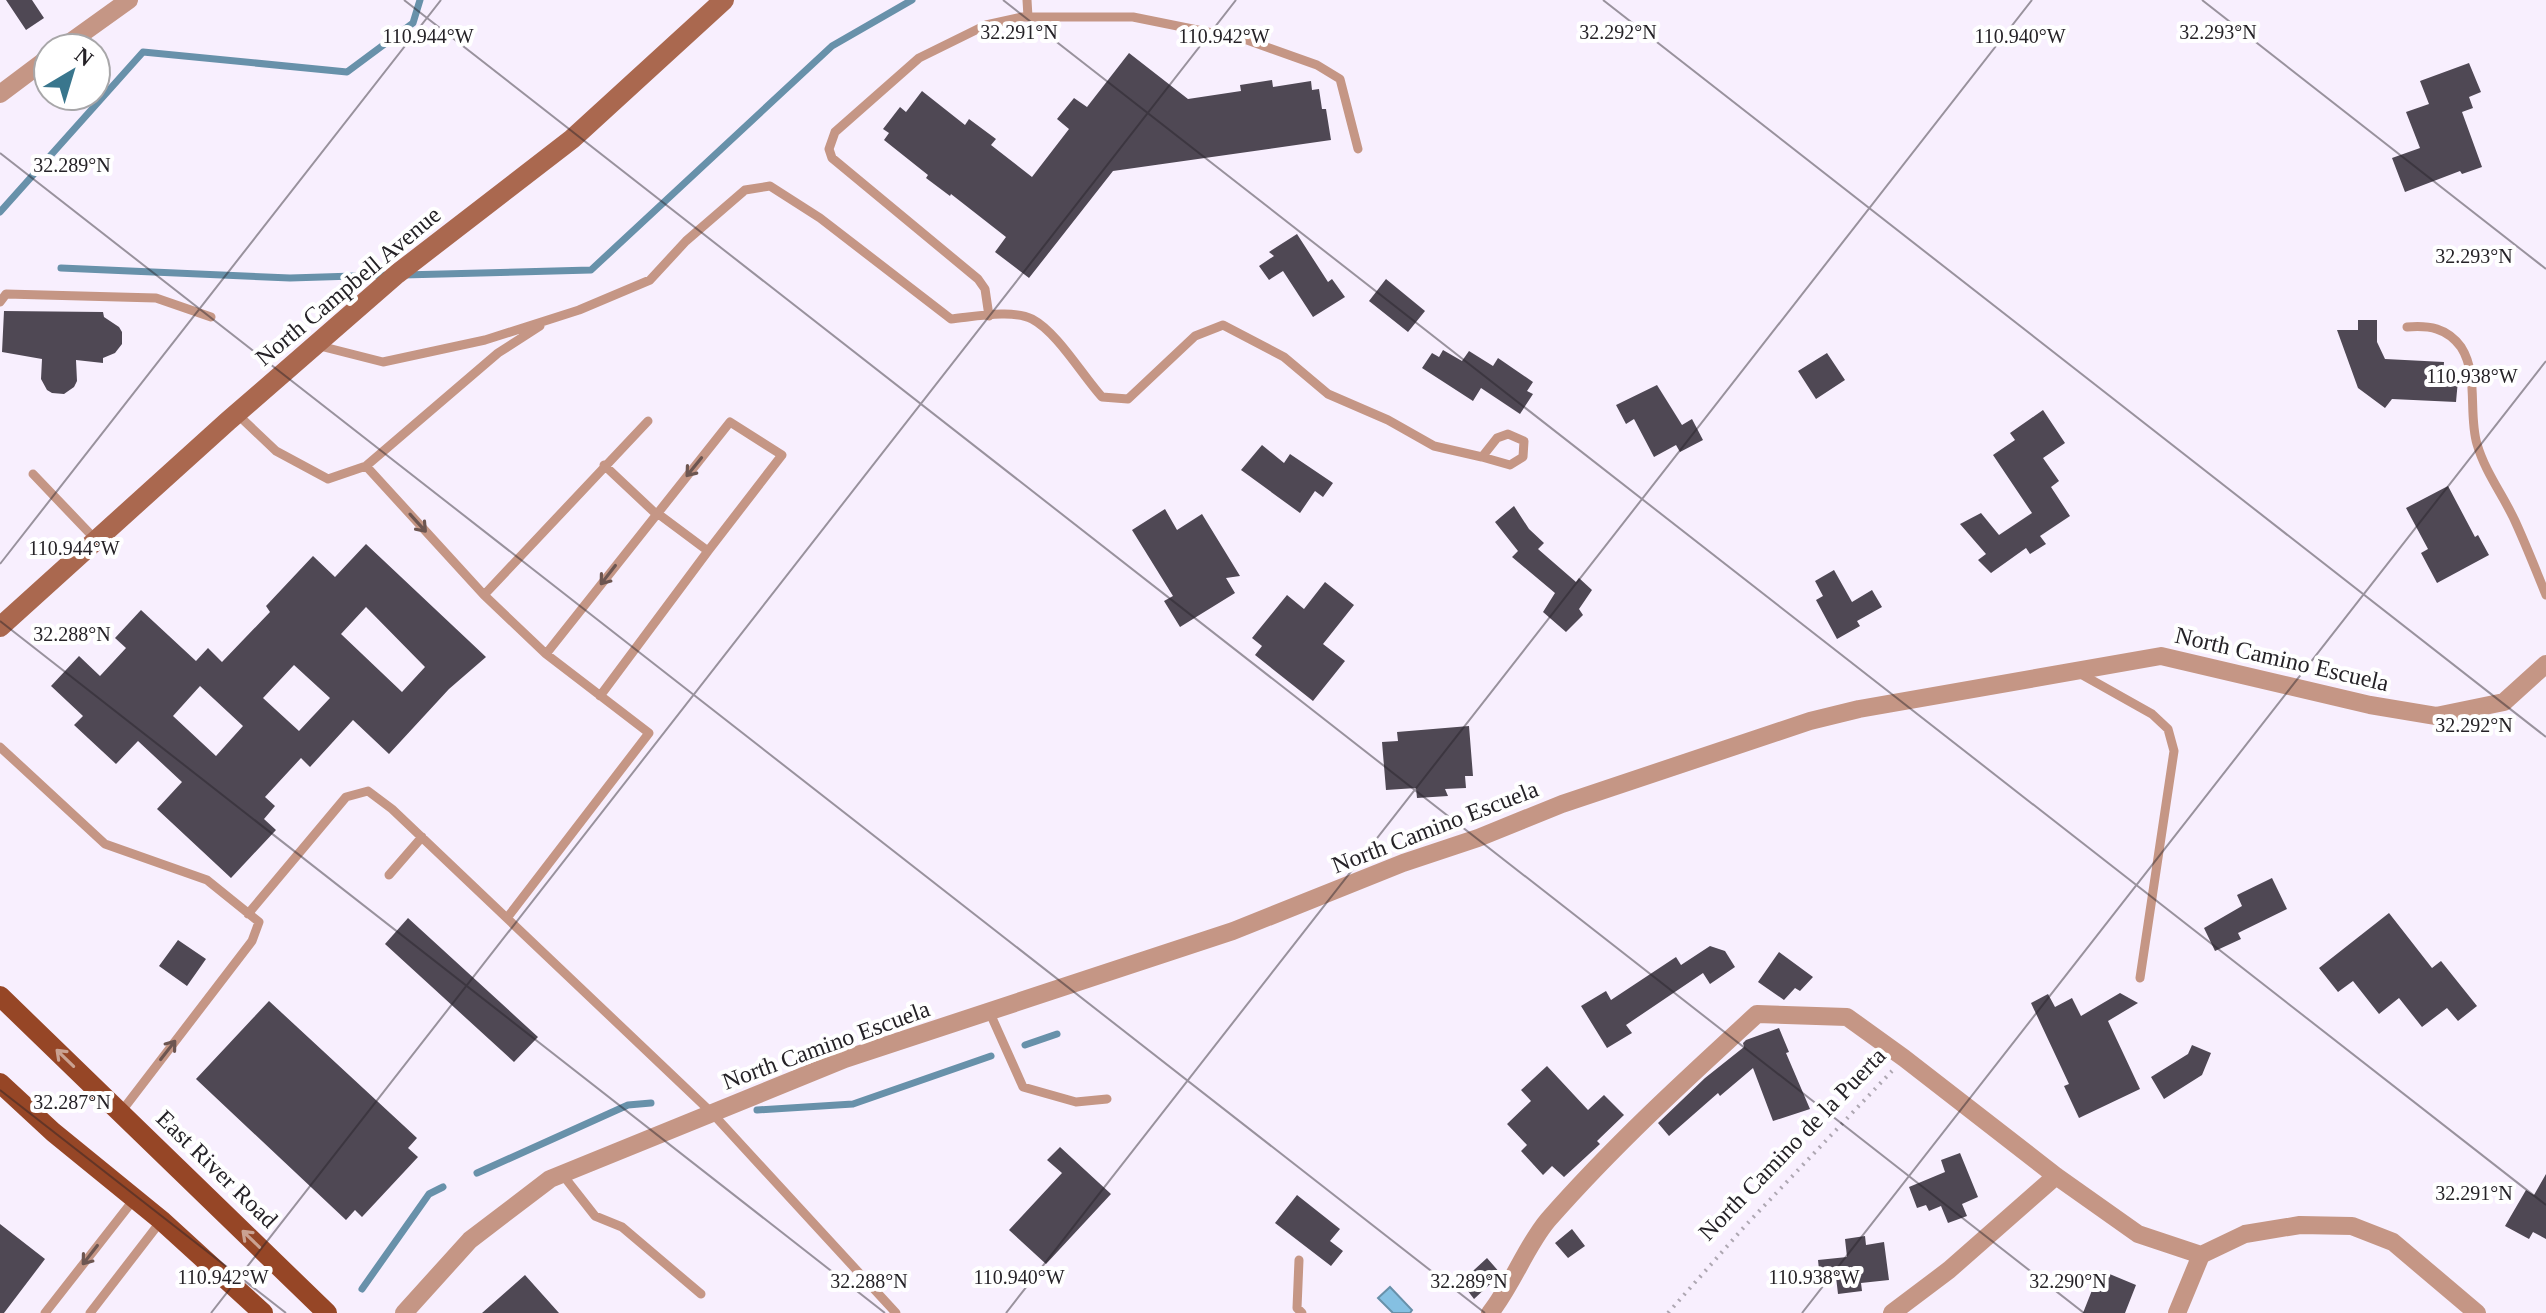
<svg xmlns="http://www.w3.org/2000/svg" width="2546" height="1313" font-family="Georgia,serif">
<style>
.water{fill:#85c0e2;stroke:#6891aa;stroke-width:2}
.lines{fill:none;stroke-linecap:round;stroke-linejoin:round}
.stream{stroke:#6891aa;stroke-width:7}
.building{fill:#4f4854;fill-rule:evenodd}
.path{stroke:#aea7b2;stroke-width:4;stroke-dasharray:2 6;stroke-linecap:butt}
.service{stroke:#c59685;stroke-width:9}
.minor{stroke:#c59685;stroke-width:18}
.secondary{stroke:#aa684f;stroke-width:20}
.primary{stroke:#964626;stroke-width:20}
.oneway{stroke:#6d5651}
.oneway2{stroke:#caa292}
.ticks{fill:none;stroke:#252227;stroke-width:2;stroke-opacity:0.45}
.labels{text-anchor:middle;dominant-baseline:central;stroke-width:8;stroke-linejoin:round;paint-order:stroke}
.street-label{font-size:24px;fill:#252227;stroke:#fff}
.ticks-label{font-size:20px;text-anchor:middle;fill:#252227;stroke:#fff;stroke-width:8;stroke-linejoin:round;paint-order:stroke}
</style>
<rect width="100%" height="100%" fill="#f8effe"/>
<path class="water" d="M 1390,1287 L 1412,1310 L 1410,1313 L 1393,1313 L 1378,1298 Z"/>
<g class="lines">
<path class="stream" d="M 0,212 L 143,52 L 347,72 L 413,23 L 420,0
M 61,268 L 290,278 L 387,275
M 403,275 L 591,270 L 832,46 L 912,0
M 1025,1045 L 1057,1034
M 757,1110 L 853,1104 L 991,1056
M 477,1173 L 628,1105 L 651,1103
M 362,1289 L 429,1194 L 443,1187"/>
</g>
<path class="building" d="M 6,0 L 32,0 L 44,18 L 26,30 Z
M 1129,53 L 1188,99 L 1241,91 L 1240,85 L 1272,80 L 1273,87 L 1311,81 L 1312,90 L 1319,89 L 1322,109 L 1326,109 L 1331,140 L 1113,171 L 1029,278 L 995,252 L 1006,237 L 951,194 L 950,196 L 926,178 L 928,175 L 884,140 L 889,133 L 883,129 L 900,107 L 906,112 L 922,91 L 965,125 L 969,119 L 996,139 L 991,145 L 1032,177 L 1069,129 L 1057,119 L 1074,98 L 1087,107 Z
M 2469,63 L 2481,92 L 2469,97 L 2473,108 L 2462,112 L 2482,167 L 2462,174 L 2460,171 L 2405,192 L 2392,158 L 2420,148 L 2406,112 L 2429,104 L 2420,81 Z
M 1297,234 L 1328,282 L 1332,279 L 1345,297 L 1313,317 L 1283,271 L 1269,280 L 1259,266 L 1274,256 L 1269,252 Z
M 1386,279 L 1425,311 L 1408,332 L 1369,301 Z
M 4,311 L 103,312 L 104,317 L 119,327 L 122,332 L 122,344 L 115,353 L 103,358 L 103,363 L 76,360 L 77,381 L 74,387 L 64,394 L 52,393 L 47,390 L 41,379 L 42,359 L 2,352 Z
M 2358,320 L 2377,320 L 2377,342 L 2385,359 L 2444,362 L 2443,379 L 2458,380 L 2456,402 L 2392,399 L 2385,408 L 2358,388 L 2337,330 L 2358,330 Z
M 1443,350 L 1462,361 L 1469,351 L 1493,366 L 1498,358 L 1533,382 L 1527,391 L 1533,394 L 1520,414 L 1481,388 L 1473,401 L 1422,368 L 1432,353 L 1439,357 Z
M 1827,353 L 1845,380 L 1816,399 L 1798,371 Z
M 1657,385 L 1682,425 L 1692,419 L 1703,440 L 1680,452 L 1676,445 L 1654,457 L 1634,419 L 1626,424 L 1616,405 Z
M 2043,410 L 2065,443 L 2043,458 L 2059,481 L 2051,487 L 2070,516 L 2040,536 L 2046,544 L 2030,554 L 2026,548 L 1991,573 L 1978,560 L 1986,554 L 1960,524 L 1981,513 L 1999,535 L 2032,513 L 1993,455 L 2015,440 L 2010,433 Z
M 1262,445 L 1284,463 L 1290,454 L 1333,483 L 1323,497 L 1315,491 L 1300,513 L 1241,470 Z
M 2448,486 L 2475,537 L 2478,535 L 2489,555 L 2437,583 L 2421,553 L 2428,549 L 2406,508 Z
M 1514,506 L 1529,529 L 1544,543 L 1538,549 L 1576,582 L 1579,578 L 1592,590 L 1579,609 L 1583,615 L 1566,632 L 1543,612 L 1555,593 L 1512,557 L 1518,551 L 1495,522 Z
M 1165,509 L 1177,530 L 1202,514 L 1240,576 L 1226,578 L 1235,593 L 1180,627 L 1164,601 L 1173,596 L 1132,530 Z
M 366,544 L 486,657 L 449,689 L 389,754 L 353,720 L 310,767 L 301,758 L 265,797 L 275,806 L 264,819 L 276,830 L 231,878 L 157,809 L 182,782 L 138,741 L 116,764 L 74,725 L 83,716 L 51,686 L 79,656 L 100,676 L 126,648 L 115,638 L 141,610 L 196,661 L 208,648 L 222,662 L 270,612 L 266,606 L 313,556 L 335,577 ZM 366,607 L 425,667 L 402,692 L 341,634 ZM 294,665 L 330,698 L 299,731 L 263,698 ZM 200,686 L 243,726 L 216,756 L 173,716 Z
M 1834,570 L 1852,602 L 1872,590 L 1882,607 L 1857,621 L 1860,626 L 1837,639 L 1816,600 L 1823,596 L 1815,581 Z
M 1325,582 L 1354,605 L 1323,644 L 1345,661 L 1313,701 L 1255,655 L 1262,646 L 1252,638 L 1287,595 L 1304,609 Z
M 1469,726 L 1473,776 L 1465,776 L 1466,788 L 1445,789 L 1448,796 L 1417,798 L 1416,788 L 1386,790 L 1382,742 L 1398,741 L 1397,732 Z
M 2272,878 L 2287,909 L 2238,933 L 2241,939 L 2215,951 L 2204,928 L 2242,906 L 2237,895 Z
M 2389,913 L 2432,968 L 2441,961 L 2477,1006 L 2458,1021 L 2447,1008 L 2422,1027 L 2399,998 L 2379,1014 L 2353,981 L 2338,992 L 2319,968 Z
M 408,918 L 538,1037 L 514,1062 L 385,944 Z
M 178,940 L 206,959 L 187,986 L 159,966 Z
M 1710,946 L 1725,951 L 1735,967 L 1710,984 L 1703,973 L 1626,1025 L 1632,1033 L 1607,1048 L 1581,1006 L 1606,991 L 1611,1000 L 1676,957 L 1681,965 Z
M 1779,952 L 1813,977 L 1800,991 L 1795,988 L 1784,1000 L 1758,982 Z
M 2120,993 L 2138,1003 L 2108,1021 L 2140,1089 L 2079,1118 L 2064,1086 L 2069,1084 L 2031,1003 L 2048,994 L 2055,1007 L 2072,998 L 2081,1016 Z
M 269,1001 L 417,1138 L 408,1148 L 418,1157 L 362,1217 L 355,1210 L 346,1220 L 196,1079 Z
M 1779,1028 L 1789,1052 L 1786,1053 L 1810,1109 L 1773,1121 L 1753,1068 L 1720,1096 L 1718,1093 L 1669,1136 L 1658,1123 L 1705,1078 L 1744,1047 L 1743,1043 L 1746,1040 Z
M 2192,1045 L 2211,1053 L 2202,1075 L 2164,1099 L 2151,1077 L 2188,1054 Z
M 1547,1066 L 1588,1110 L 1604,1095 L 1624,1115 L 1597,1141 L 1600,1144 L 1564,1177 L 1552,1166 L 1543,1175 L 1521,1151 L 1527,1145 L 1507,1124 L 1531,1101 L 1521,1090 Z
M 1060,1147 L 1111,1194 L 1046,1264 L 1009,1230 L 1062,1173 L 1047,1160 Z
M 1960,1153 L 1978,1197 L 1962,1204 L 1967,1216 L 1948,1223 L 1941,1206 L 1929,1211 L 1926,1205 L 1917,1208 L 1909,1187 L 1945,1172 L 1941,1160 Z
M 2546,1174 L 2546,1239 L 2533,1232 L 2529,1239 L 2505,1226 L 2526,1190 L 2534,1195 Z
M 1297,1195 L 1340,1229 L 1330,1241 L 1343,1251 L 1331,1266 L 1275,1223 Z
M 0,1224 L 45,1259 L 4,1313 L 0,1313 Z
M 1572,1229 L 1585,1246 L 1568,1258 L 1555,1243 Z
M 1865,1236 L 1866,1245 L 1884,1242 L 1889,1280 L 1861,1283 L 1862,1291 L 1838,1294 L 1836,1277 L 1820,1279 L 1818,1260 L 1847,1257 L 1845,1239 Z
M 1487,1258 L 1501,1274 L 1474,1299 L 1461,1282 Z
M 2100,1270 L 2136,1285 L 2125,1313 L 2083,1313 Z
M 525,1275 L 559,1313 L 482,1313 Z"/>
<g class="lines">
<path class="path" d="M 1668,1313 L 1745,1226 L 1892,1071"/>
<path class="service" d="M 1027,0 L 1028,17
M 0,302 L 6,294 L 156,298 L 211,317
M 989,316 L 985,289 L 978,279 L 832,158 L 829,149 L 835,132 L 919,58 L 986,25 L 1022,17 L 1133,17 L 1247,40 L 1317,65 L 1340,79 L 1358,149
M 2407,327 C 2429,325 2447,328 2461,347 C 2479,375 2468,414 2477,444 C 2485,472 2503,495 2515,521 C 2526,545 2536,570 2546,595
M 316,345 L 383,362 L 485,340 L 579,310 L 650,280 L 686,241 L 745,190 L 770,186 L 820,218 L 951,319 C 973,317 1013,309 1032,319 C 1057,332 1082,375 1102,397 L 1128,399 L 1195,336 L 1223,325 L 1284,357 L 1328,394 L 1388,420 L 1434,446 L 1482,457 L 1497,438 L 1508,434 L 1524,441 L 1523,457 L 1510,465 L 1482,457
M 237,414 L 276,451 L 328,479 L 366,466 L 498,353 L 540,326
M 366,466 L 484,595 L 546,654 L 649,733 L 507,918
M 33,474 L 96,540
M 484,595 L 648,421
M 546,654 L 730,422 L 782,455 L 708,551 L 657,513 L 654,512 L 604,465
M 2079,673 L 2152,714 L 2168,729 L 2174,751 L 2140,978
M 600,696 L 708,551
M 0,747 L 105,844 L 207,880 L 259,922 L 252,941 L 121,1112
M 389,875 L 422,837
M 248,914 L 346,797 L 368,791 L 392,809 L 712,1113 L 896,1313
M 989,1011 L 1023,1087 L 1076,1102 L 1107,1099
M 562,1174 L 595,1216 L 622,1227 L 701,1294
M 1299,1260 L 1297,1308 L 1302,1313
M 45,1313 L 135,1198
M 90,1313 L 161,1221"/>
<path class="minor" d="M 62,48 L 129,0
M 0,94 L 48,58
M 404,1313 L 470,1240 L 550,1179 L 845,1059 L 1233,931 L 1403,863 L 1478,838 L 1562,804 L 1810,721 L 1859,709 L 2161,656 L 2370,705 L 2436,716 L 2504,702 L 2546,664
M 1490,1313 C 1513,1284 1526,1246 1548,1220 C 1613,1146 1685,1080 1757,1014 L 1847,1017 L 1904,1058 L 2056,1176 L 2138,1234 L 2201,1255 L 2245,1234 L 2300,1225 L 2352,1226 L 2393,1242 L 2477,1313
M 1892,1313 L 1949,1270 L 2056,1176
M 2177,1313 L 2201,1255"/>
<path class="secondary" d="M 0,627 L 228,421 L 397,274 L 572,139 L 724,0"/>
<path class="primary" d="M 0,996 L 327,1313
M 0,1083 L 53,1132 L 161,1220 L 263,1313"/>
</g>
<defs><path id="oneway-shaft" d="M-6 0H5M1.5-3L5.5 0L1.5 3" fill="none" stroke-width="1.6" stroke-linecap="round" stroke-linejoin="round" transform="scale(2)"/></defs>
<g class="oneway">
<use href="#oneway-shaft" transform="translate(694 467) rotate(129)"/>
<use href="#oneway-shaft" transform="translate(418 523) rotate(48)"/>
<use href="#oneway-shaft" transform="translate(608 575) rotate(128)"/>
<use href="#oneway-shaft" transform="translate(168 1050) rotate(-52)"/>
<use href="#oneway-shaft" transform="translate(90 1255) rotate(128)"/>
</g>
<g class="oneway2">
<use href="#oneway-shaft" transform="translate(65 1058) rotate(-136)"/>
<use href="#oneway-shaft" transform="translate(251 1239) rotate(-136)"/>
</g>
<path class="ticks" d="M 404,0 L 2084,1313M 1003,0 L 2546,1205M 1603,0 L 2546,737M 2202,0 L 2546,269M 0,153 L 1485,1313M 0,564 L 441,0M 0,621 L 885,1313M 0,1090 L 286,1313M 211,1313 L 1236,0M 1006,1313 L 2032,0M 1802,1313 L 2546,361"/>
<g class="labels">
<g class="street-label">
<text transform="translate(348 286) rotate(-40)">North Campbell Avenue</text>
<text transform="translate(2282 659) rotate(13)">North Camino Escuela</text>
<text transform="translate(1435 827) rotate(-21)">North Camino Escuela</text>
<text transform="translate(826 1045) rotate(-20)">North Camino Escuela</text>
<text transform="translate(1792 1144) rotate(-46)">North Camino de la Puerta</text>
<text transform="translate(217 1169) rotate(44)">East River Road</text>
</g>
</g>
<g class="ticks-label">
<text x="2218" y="39">32.293°N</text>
<text x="1019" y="39">32.291°N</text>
<text x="1618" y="39">32.292°N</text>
<text x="428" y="43">110.944°W</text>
<text x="1224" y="43">110.942°W</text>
<text x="2020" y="43">110.940°W</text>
<text x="72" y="172">32.289°N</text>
<text x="2474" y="263">32.293°N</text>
<text x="2472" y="383">110.938°W</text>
<text x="74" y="555">110.944°W</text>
<text x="72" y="641">32.288°N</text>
<text x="2474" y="732">32.292°N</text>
<text x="72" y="1109">32.287°N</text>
<text x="2474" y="1200">32.291°N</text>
<text x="223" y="1284">110.942°W</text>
<text x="1019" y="1284">110.940°W</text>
<text x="1814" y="1284">110.938°W</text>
<text x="869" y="1288">32.288°N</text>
<text x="1469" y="1288">32.289°N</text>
<text x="2068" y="1288">32.290°N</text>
</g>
<g transform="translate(72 72) rotate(38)"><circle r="38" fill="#ffffff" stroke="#a8a7a9" stroke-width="2"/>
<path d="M0-6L14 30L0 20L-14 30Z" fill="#39768d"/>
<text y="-12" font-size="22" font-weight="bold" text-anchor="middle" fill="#252227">N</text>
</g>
</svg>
